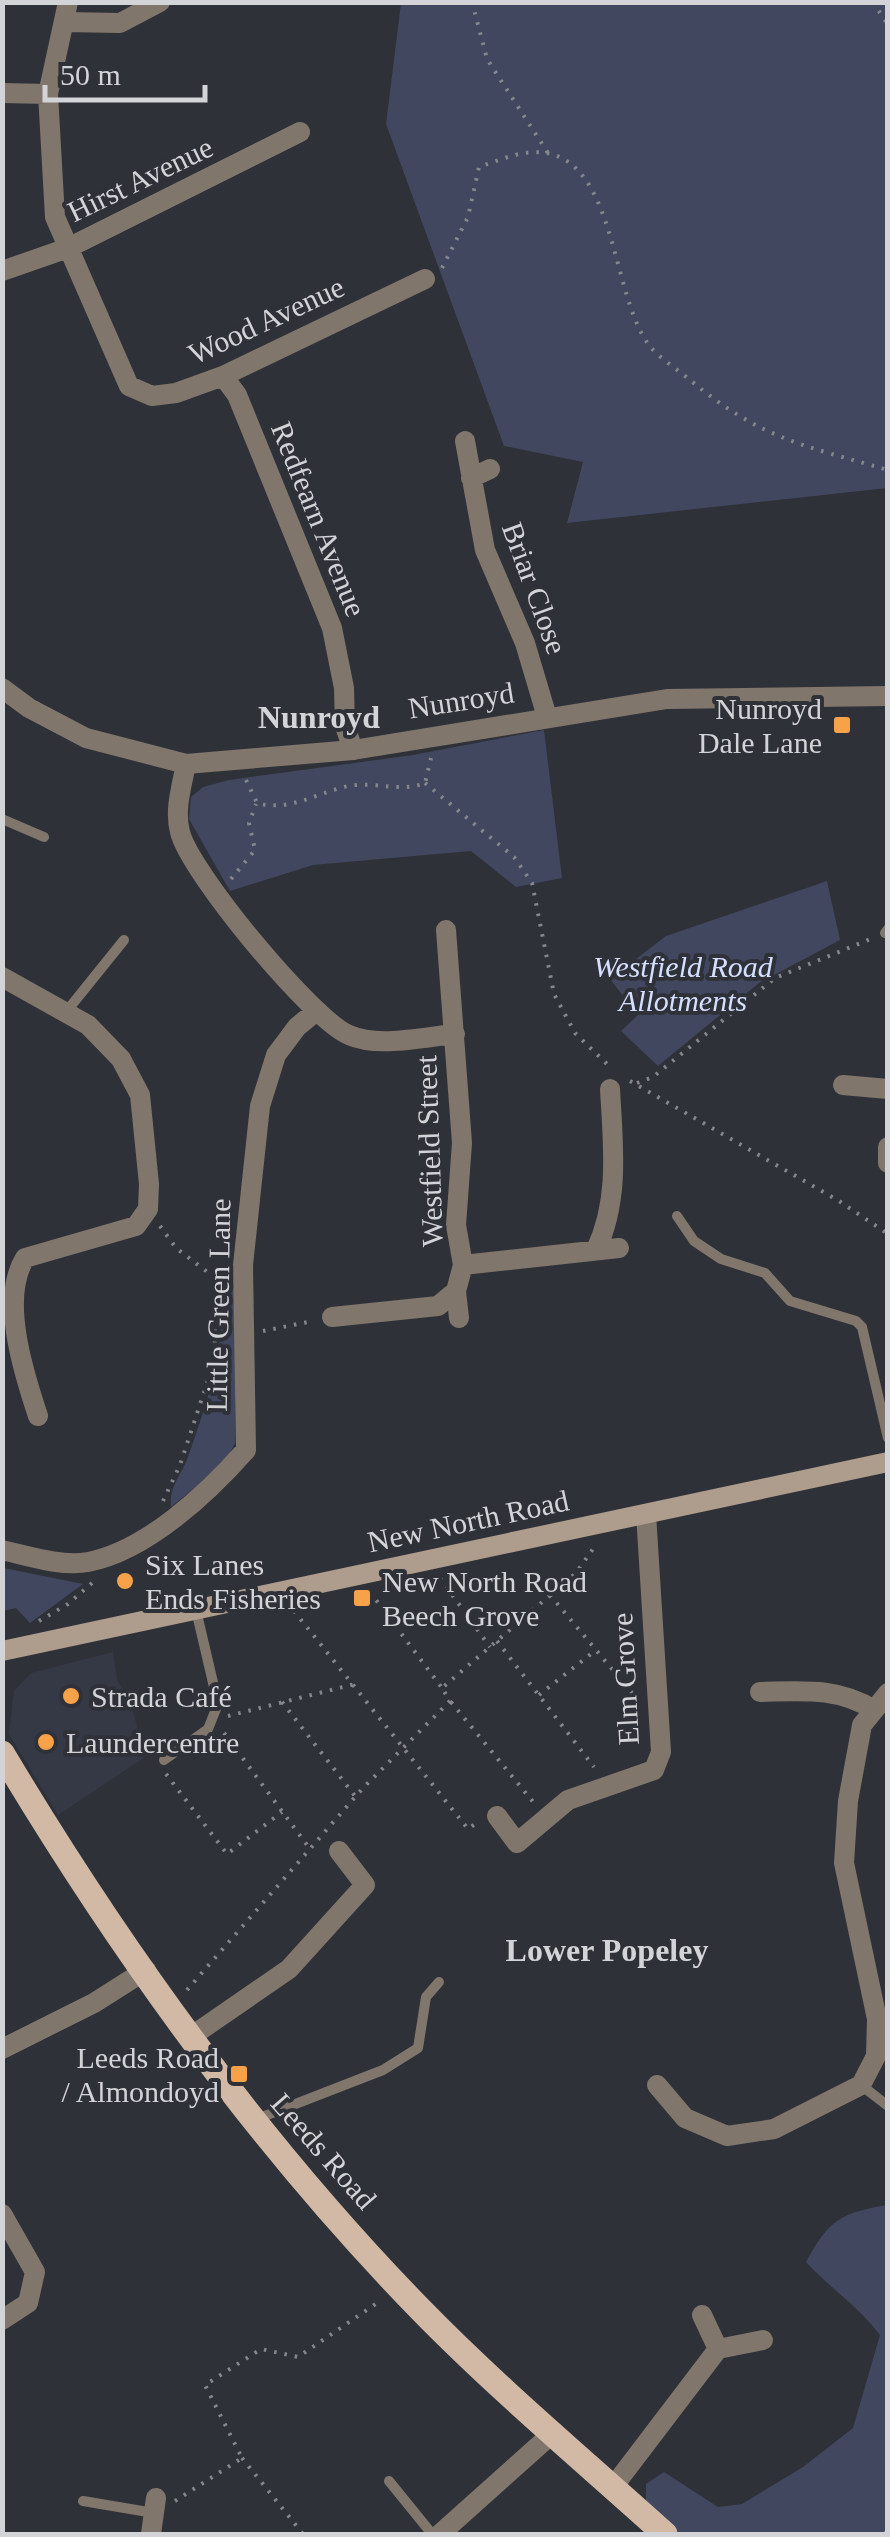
<svg xmlns="http://www.w3.org/2000/svg" width="890" height="2537" font-family="'Times New Roman',serif">
<style>
.built{fill:#353946}
.green{fill:#40475e}
.lines{fill:none;stroke-linecap:round;stroke-linejoin:round}
.path{stroke:#85878c;stroke-width:4;stroke-dasharray:2.5 8;stroke-linecap:butt}
.service{stroke:#81766c;stroke-width:10}
.minor{stroke:#81766c;stroke-width:20}
.tertiary{stroke:#81766c;stroke-width:20}
.secondary{stroke:#ae9c8c;stroke-width:20}
.primary{stroke:#d1b9a5;stroke-width:25}
.poi-dot{fill:#f7a149;stroke:#2f3138;stroke-width:4}
.labels{text-anchor:middle;dominant-baseline:central;stroke-width:8;stroke-linejoin:round;paint-order:stroke}
.street-label{font-size:30px;fill:#d3d4d8;stroke:#2f3138}
.poi-label{font-size:30px;fill:#d3d4d8;stroke:#2f3138;text-anchor:start}
.park-label{font-size:30px;font-style:italic;fill:#d5dfff;stroke:#2f3138}
.neighbourhood-label{font-size:32px;font-weight:bold;fill:#d3d4d8;stroke:#2f3138}
</style>
<rect width="100%" height="100%" fill="#2f3138"/>
<path class="built" d="M 113,1652 L 117,1680 L 131,1704 L 145,1757 L 58,1815 L 9,1734 L 14,1691 L 31,1673 Z"/>
<path class="green" d="M 401,3 L 887,3 L 887,488 L 567,523 L 583,462 L 504,446 L 386,124 Z
M 544,730 L 562,878 L 516,887 L 471,851 L 313,865 L 230,891 L 189,819 L 191,797 L 203,787 L 229,780 L 413,755 Z
M 827,881 L 840,940 L 759,983 L 658,1066 L 621,1031 L 638,1015 L 610,979 L 666,936 Z
M 220,1282 L 235,1289 L 235,1443 L 226,1462 L 171,1507 C 169,1486 181,1476 188,1457 C 210,1393 226,1350 220,1282 Z
M 3,1568 L 4,1568 L 83,1584 L 30,1623 L 16,1608 L 3,1611 Z
M 887,2205 L 887,2534 L 680,2534 L 646,2504 L 646,2484 L 664,2472 L 718,2507 L 742,2504 L 803,2467 L 853,2428 L 880,2335 C 858,2306 831,2289 806,2262 C 829,2220 840,2213 887,2205 Z"/>
<g class="lines">
<path class="path" d="M 472,2 L 487,59 L 548,153
M 873,2 L 888,25
M 442,268 L 468,217 L 479,167 C 500,160 523,149 546,153 C 616,164 612,297 649,345 C 659,358 677,369 690,380 C 761,439 802,445 888,470
M 246,780 L 257,803 C 290,812 316,793 348,786 C 376,781 400,793 425,783 L 431,758
M 425,783 L 514,857 L 532,883 L 554,994 L 575,1033 L 610,1067
M 231,879 L 255,850 L 249,823 L 256,804
M 630,1081 L 839,1201 L 888,1234
M 637,1083 L 653,1077 L 775,978 L 873,938
M 160,1226 L 176,1248 L 214,1277
M 263,1331 L 313,1321
M 163,1501 L 180,1465 L 215,1359 L 214,1277 L 225,1280
M 440,1578 L 490,1647
M 370,1592 L 442,1688
M 550,1595 L 637,1699
M 294,1611 L 468,1829 L 478,1822
M 39,1621 L 68,1604 L 92,1583
M 497,1641 L 594,1767
M 539,1695 L 596,1650
M 282,1702 L 355,1796
M 451,1702 L 534,1803
M 228,1716 L 355,1684
M 224,1733 L 310,1849
M 166,1774 L 227,1854 L 282,1812
M 187,1990 L 363,1788 L 450,1701 L 442,1688 L 576,1573 L 595,1546
M 242,2458 L 303,2534
M 175,2501 L 242,2458 L 205,2385 L 261,2349 L 298,2357 L 380,2301
M 884,2534 L 888,2531"/>
<path class="service" d="M 2,819 L 44,837
M 885,933 L 888,929
M 66,1012 L 124,940
M 677,1216 L 694,1241 L 721,1259 L 765,1273 L 790,1301 L 856,1321 L 862,1327 L 888,1438
M 164,1760 L 208,1729 L 218,1704 L 196,1610
M 861,2085 L 888,2106
M 254,2120 L 383,2070 L 418,2048 L 426,1997 L 439,1982
M 389,2481 L 432,2534
M 83,2501 L 154,2513"/>
<path class="minor" d="M 68,2 L 48,94 L 55,217 L 129,386 L 152,396 L 176,393 L 223,376 L 425,279
M 64,22 L 120,23 L 160,2
M 2,93 L 48,94
M 2,271 L 68,248 L 300,132
M 223,376 L 237,395 L 332,628 L 344,688 L 345,726 L 353,750
M 465,441 L 485,550 L 525,643 L 547,717
M 471,478 L 490,469
M 186,764 C 182,785 174,810 180,832 C 189,871 312,1020 349,1035 C 378,1048 424,1037 455,1034
M 446,930 L 462,1143 L 456,1225 L 463,1265 L 456,1291 L 459,1318
M 2,977 L 88,1025 L 121,1059 L 140,1095 L 149,1184 L 148,1209 L 136,1226 L 25,1258 C 0,1298 23,1371 38,1416
M 843,1085 L 888,1089
M 888,1147 L 888,1163
M 596,1250 C 620,1198 613,1145 610,1089
M 463,1265 L 619,1248
M 332,1317 L 438,1306 L 456,1291
M 2,1550 C 28,1556 62,1567 88,1562 C 146,1551 207,1494 246,1450 L 243,1265 L 260,1106 L 276,1055 L 297,1027 L 315,1012
M 760,1692 C 802,1691 838,1687 874,1710
M 497,1816 L 517,1843 L 568,1800 L 654,1770 L 661,1752 L 646,1514
M 189,2038 L 289,1969 L 365,1885 L 339,1851
M 2,2049 L 94,2003 L 146,1970
M 657,2085 L 685,2118 L 727,2136 L 774,2129 L 861,2085 L 876,2056 L 877,2019 L 844,1863 L 848,1801 L 862,1725 L 888,1693
M 2,2214 L 35,2272 L 28,2303 L 2,2320
M 702,2315 L 718,2349
M 613,2487 L 718,2349 L 763,2340
M 151,2534 L 156,2498
M 440,2534 L 554,2432"/>
<path class="tertiary" d="M 2,688 L 29,708 L 86,738 L 186,764 L 353,750 L 667,699 L 888,696"/>
<path class="secondary" d="M 2,1651 L 888,1462"/>
<path class="primary" d="M 2,1753 C 121,1952 258,2143 420,2309 C 497,2388 583,2460 665,2534"/>
</g>
<g class="poi-dot">
<rect x="832" y="715" width="20" height="20" rx="5"/>
<circle cx="125" cy="1581" r="10"/>
<rect x="352" y="1588" width="20" height="20" rx="5"/>
<circle cx="71" cy="1696" r="10"/>
<circle cx="46" cy="1742" r="10"/>
<rect x="229" y="2064" width="20" height="20" rx="5"/>
</g>
<g class="labels">
<g class="street-label">
<text transform="translate(140 179) rotate(-26)">Hirst Avenue</text>
<text transform="translate(266 320) rotate(-25)">Wood Avenue</text>
<text transform="translate(319 519) rotate(68)">Redfearn Avenue</text>
<text transform="translate(535 588) rotate(70)">Briar Close</text>
<text transform="translate(461 700) rotate(-9)">Nunroyd</text>
<text transform="translate(429 1151) rotate(-92)">Westfield Street</text>
<text transform="translate(218 1305) rotate(-89)">Little Green Lane</text>
<text transform="translate(468 1521) rotate(-12)">New North Road</text>
<text transform="translate(625 1679) rotate(-93)">Elm Grove</text>
<text transform="translate(324 2151) rotate(49)">Leeds Road</text>
</g>
<g class="poi-label">
<text x="822" y="708" text-anchor="end">Nunroyd<tspan x="822" dy="34">Dale Lane</tspan></text>
<text x="145" y="1564">Six Lanes<tspan x="145" dy="34">Ends Fisheries</tspan></text>
<text x="382" y="1581">New North Road<tspan x="382" dy="34">Beech Grove</tspan></text>
<text x="91" y="1696">Strada Café</text>
<text x="66" y="1742">Laundercentre</text>
<text x="219" y="2057" text-anchor="end">Leeds Road<tspan x="219" dy="34">/ Almondoyd</tspan></text>
</g>
<g class="park-label">
<text x="683" y="966">Westfield Road<tspan x="683" dy="34">Allotments</tspan></text>
</g>
<g class="neighbourhood-label">
<text x="319" y="717">Nunroyd</text>
<text x="607" y="1950">Lower Popeley</text>
</g>
</g>
<rect width="890" height="2537" fill="none" stroke="#d3d4d8" stroke-width="10"/>
<path d="M45 85v15h160v-15" fill="none" stroke="#d3d4d8" stroke-width="5"/>
<text x="60" y="85" font-size="30" fill="#d3d4d8" stroke="#2f3138" stroke-width="8" paint-order="stroke">50 m</text>
</svg>
